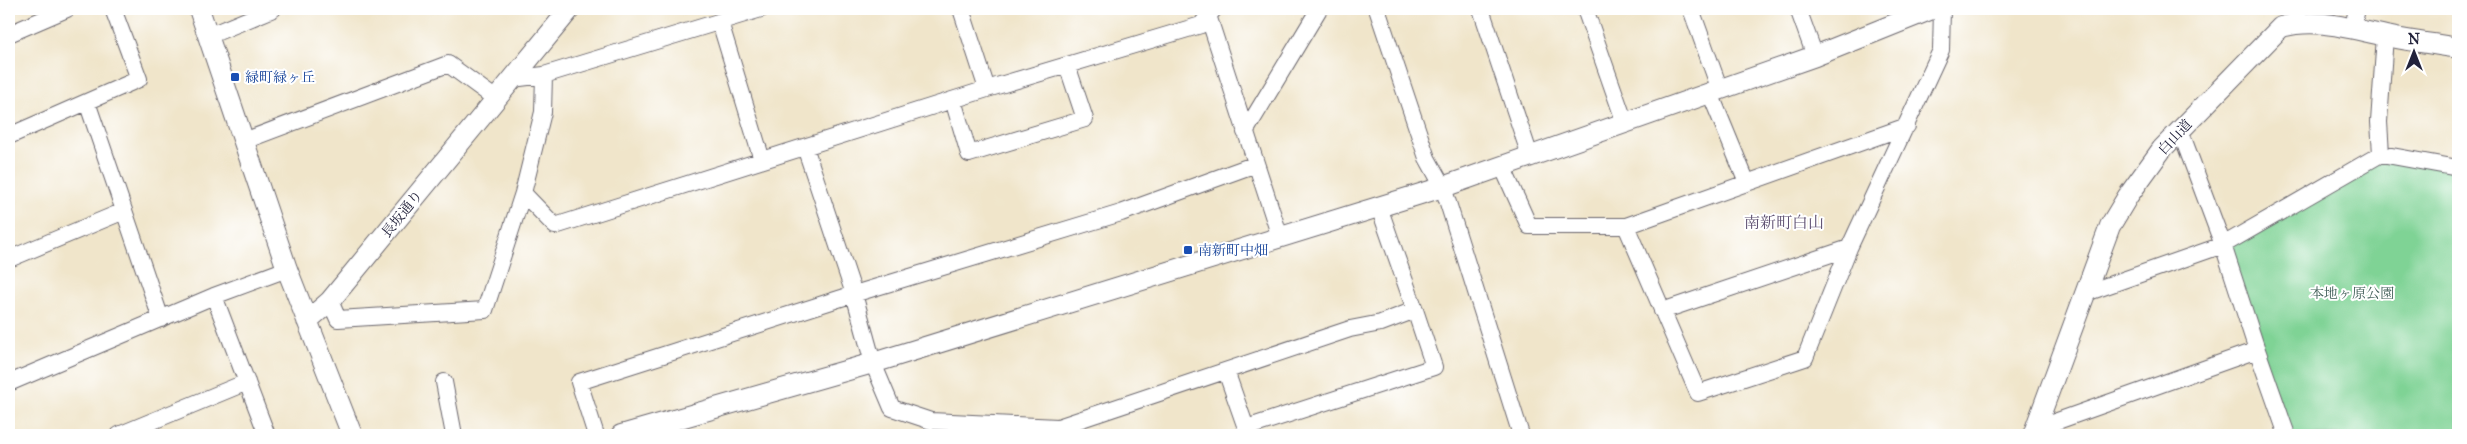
<svg xmlns="http://www.w3.org/2000/svg" width="2467" height="444" font-family="'IM FELL Great Primer','Noto Serif JP',serif">
<style>
.green{fill:#7fd395;stroke:#507a68}
.lines{fill:none;stroke-linecap:round;stroke-linejoin:round}
.minor-casing{stroke:#6a666d;stroke-width:18}
.tertiary-casing{stroke:#6a666d;stroke-width:22}
.minor{stroke:#fff;stroke-width:16}
.tertiary{stroke:#fff;stroke-width:20}
.transit-dot{fill:#1a4fb4;stroke:#fff;stroke-width:2}
.labels{text-anchor:middle;dominant-baseline:central;stroke-width:4;stroke-linejoin:round;paint-order:stroke}
.transit-label{font-size:14px;fill:#164399;stroke:#fff;text-anchor:start}
.street-label{font-size:14px;fill:#22223b;stroke:#fff}
.park-label{font-size:14px;fill:#43605a;stroke:#fff}
.quarter-label{font-size:16px;fill:#605273;stroke:#fff}
</style>
<rect width="100%" height="100%" fill="#fff"/>
<filter id="ink" filterUnits="userSpaceOnUse"><feTurbulence type="fractalNoise" baseFrequency=".02" numOctaves="2"/><feDisplacementMap in="SourceGraphic" scale="10" xChannelSelector="R" yChannelSelector="G"/><feConvolveMatrix kernelMatrix="1 2 1 2 8 2 1 2 1" color-interpolation-filters="sRGB"/></filter>
<filter id="wash" filterUnits="userSpaceOnUse"><feTurbulence type="fractalNoise" baseFrequency=".0096" numOctaves="4" result="noise"/><feDisplacementMap in="SourceGraphic" scale="20" xChannelSelector="R" yChannelSelector="G"/><feGaussianBlur stdDeviation="1.12" result="paint"/><feColorMatrix in="noise" values="0 0 0 0 0 0 0 0 0 0 0 0 0 0 0 0 0 1.4 0 .05"/><feComposite in="paint" operator="in"/></filter>
<g filter="url(#wash)">
<rect width="100%" height="100%" fill="#f0e5ca"/>
<path class="green" d="M 2381,154 L 2458,168 L 2458,435 L 2290,435 L 2223,245 Z"/>
</g>
<g filter="url(#ink)">
<g class="lines">
<g class="minor-casing">
<path id="minor" d="M 961,9 L 987,89
M 1206,9 L 1280,237
M 1377,9 L 1427,158 L 1443,187 L 1521,435
M 1481,9 L 1530,156
M 1585,9 L 1625,123
M 1691,9 L 1720,90
M 1798,9 L 1815,56
M 720,22 L 762,160
M 2353,27 L 2357,9
M 9,34 L 67,9
M 208,36 L 273,9
M 544,75 L 543,112 L 523,193 L 555,226 L 987,89 L 1201,25 L 1214,9
M 512,79 L 544,75 L 761,9
M 1710,93 L 1747,183
M 953,100 L 969,154 L 1085,119 L 1067,65
M 87,102 L 161,319
M 2180,130 L 2223,245 L 2257,350 L 2287,435
M 1245,132 L 1319,9
M 9,136 L 139,79 L 113,9
M 244,141 L 448,64 L 496,99
M 805,147 L 854,294 L 873,363 L 892,408 L 931,421 L 1058,427 L 1350,329 L 1381,323 L 1415,310 L 1379,207
M 2381,154 L 2379,122 L 2385,36
M 1502,166 L 1529,226 L 1626,226 L 1698,393 L 1805,358 L 1849,248 L 1941,50 L 1942,9
M 1626,226 L 1907,126
M 9,259 L 124,211
M 2086,293 L 2223,245 L 2381,154 L 2458,168
M 214,296 L 267,435
M 330,301 L 338,319 L 485,310 L 523,193
M 1662,311 L 1849,248
M 1226,371 L 1246,428 L 1434,367 L 1415,310
M 444,382 L 454,435
M 9,383 L 214,296 L 287,269
M 2035,429 L 2257,350
M 119,435 L 247,382
M 596,435 L 579,382 L 854,294 L 1121,213 L 1256,164"/>
</g>
<g class="tertiary-casing">
<path id="tertiary" d="M 199,9 L 287,269 L 352,435
M 307,321 L 330,301 L 570,9
M 621,435 L 873,363 L 1443,187 L 1815,56 L 1932,9
M 2033,435 L 2110,226 L 2128,196 L 2162,149 L 2281,27 C 2318,17 2350,29 2386,36 C 2410,41 2434,44 2458,48"/>
</g>
<use href="#minor" class="minor"/>
<use href="#tertiary" class="tertiary"/>
</g>
</g>
<g class="transit-dot">
<rect x="230" y="72" width="10" height="10" rx="2.5"/>
<rect x="1183" y="245" width="10" height="10" rx="2.5"/>
</g>
<g class="labels">
<g class="transit-label">
<text x="245" y="77">緑町緑ヶ丘</text>
<text x="1198" y="250">南新町中畑</text>
</g>
<g class="street-label">
<text transform="translate(2175 137) rotate(-47)">白山道</text>
<text transform="translate(402 214) rotate(-51)">長坂通り</text>
</g>
<g class="park-label">
<text x="2352" y="293">本地ヶ原公園</text>
</g>
<g class="quarter-label">
<text x="1784" y="222">南新町白山</text>
</g>
</g>
<rect width="2467" height="444" fill="none" stroke="#fff" stroke-width="30"/>
<g transform="translate(2414 52)" stroke="#ffffff" stroke-width="4" paint-order="stroke">
<path d="M0-4L9 19L0 12L-9 19Z" fill="#22223b"/>
<text y="-8" font-size="14" font-weight="bold" text-anchor="middle" fill="#22223b">N</text>
</g>
</svg>
